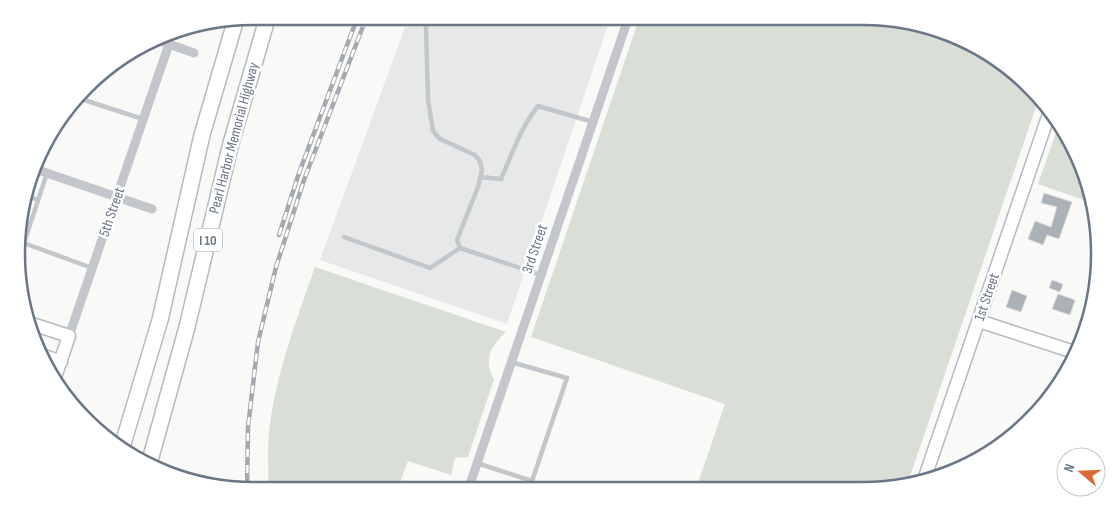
<svg xmlns="http://www.w3.org/2000/svg" width="1116" height="507" font-family="'Sofia Sans Condensed',sans-serif">
<style>
.built{fill:#e7e8e8}
.green{fill:#d9ded6}
.building{fill:#aab1b7;stroke:#dbdbd9}
.lines{fill:none;stroke-linecap:round;stroke-linejoin:round}
.secondary-casing{stroke:#b5babf;stroke-width:15}
.highway-casing{stroke:#b6b9bd;stroke-width:18}
.lane{stroke:#c3c6ca;stroke-width:4.5}
.street{stroke:#c3c6ca;stroke-width:9}
.secondary{stroke:#fff;stroke-width:12}
.highway{stroke:#fff;stroke-width:15}
.rail-casing{stroke:#a4a9af;stroke-width:4.5}
.rail{stroke:#fff;stroke-width:2.5;stroke-dasharray:8;stroke-linecap:butt}
.labels{text-anchor:middle;dominant-baseline:central;stroke-width:5;stroke-linejoin:round;paint-order:stroke}
.shield{fill:#fff;stroke:#97a0aa;stroke-width:1}
.shield-label{font-size:14px;font-weight:bold;fill:#6a7786}
.street-label{font-size:15px;fill:#6a7786;stroke:#fff}
.rim{fill:none;stroke:#6a7786;stroke-width:2.5}
</style>
<rect width="100%" height="100%" fill="#f9f9f7"/>
<path class="built" d="M 409,16 L 611,16 L 507,324 L 320,260 Z"/>
<path class="green" d="M 640,16 L 863,16 L 953,34 L 1030,86 L 1039,98 L 907,485 L 894,489 L 696,489 L 725,404 L 531,337 Z
M 1058,127 L 1082,162 L 1089,202 L 1038,184 Z
M 315,267 L 506,332 C 490,346 483,361 494,379 L 468,457 L 455,458 L 451,475 L 408,461 L 397,490 L 268,491 C 269,472 267,452 269,433 C 275,376 296,321 315,267 Z"/>
<path class="building" d="M 1044,193 L 1072,202 L 1059,239 L 1047,235 L 1043,245 L 1028,239 L 1035,221 L 1051,227 L 1057,207 L 1041,203 Z
M 1052,280 L 1063,284 L 1060,292 L 1049,288 Z
M 1012,290 L 1027,296 L 1021,312 L 1006,307 Z
M 1058,294 L 1075,300 L 1070,315 L 1052,309 Z"/>
<g class="lines">
<g class="secondary-casing">
<path id="secondary" d="M 979,321 L 1077,353
M 29,323 L 69,336 L 54,380
M 42,355 L 61,362
M 924,480 L 1049,114"/>
</g>
<g class="highway-casing">
<path id="highway" d="M 122,447 L 160,320 L 202,135 L 236,19
M 149,464 L 187,327 L 231,143 L 268,16"/>
</g>
<path class="lane" d="M 429,16 L 426,27 L 428,99 L 433,131 L 440,139 L 475,155 L 480,161 L 482,170 L 478,187 L 457,240 L 460,248 L 541,275
M 78,98 L 143,119
M 480,177 L 501,179 C 512,154 521,127 538,106 L 593,122
M 25,195 L 38,200
M 344,237 L 430,268 L 460,248
M 21,242 L 92,268
M 24,243 L 47,173
M 477,463 L 532,481 L 567,378 L 511,362"/>
<path class="street" d="M 158,40 L 194,53
M 35,169 L 152,209
M 69,336 L 169,44
M 468,490 L 629,16"/>
<use href="#secondary" class="secondary"/>
<use href="#highway" class="highway"/>
<g class="rail-casing">
<path id="rail" d="M 279,235 L 299,173 L 358,16
M 247,489 L 248,427 L 258,342 L 276,267 L 304,180 L 367,16"/>
</g>
<use href="#rail" class="rail"/>
</g>
<g class="labels">
<rect class="shield" x="194" y="228.5" width="28" height="23" rx="4"/>
<g class="shield-label">
<text x="208" y="240">I 10</text>
</g>
<g class="street-label">
<text transform="translate(234 138) rotate(-75)">Pearl Harbor Memorial Highway</text>
<text transform="translate(112 212) rotate(-71)">5th Street</text>
<text transform="translate(535 249) rotate(-71)">3rd Street</text>
<text transform="translate(987 297) rotate(-71)">1st Street</text>
</g>
</g>
<path d="M0 0H1116V507H0ZM253 25H863A228 228 0 0 1 1091 253V254A228 228 0 0 1 863 482H253A228 228 0 0 1 25 254V253A228 228 0 0 1 253 25Z" fill="#fff" fill-rule="evenodd"/>
<path class="rim" d="M253 25H863A228 228 0 0 1 1091 253V254A228 228 0 0 1 863 482H253A228 228 0 0 1 25 254V253A228 228 0 0 1 253 25Z"/>
<g transform="translate(1081 472) rotate(289)"><circle r="24" fill="#ffffff" stroke="#c3c9cf"/>
<path d="M0-4L9 19L0 12L-9 19Z" fill="#da6a36"/>
<text y="-8" font-size="14" font-weight="bold" text-anchor="middle" fill="#6a7786">N</text>
</g>
</svg>
